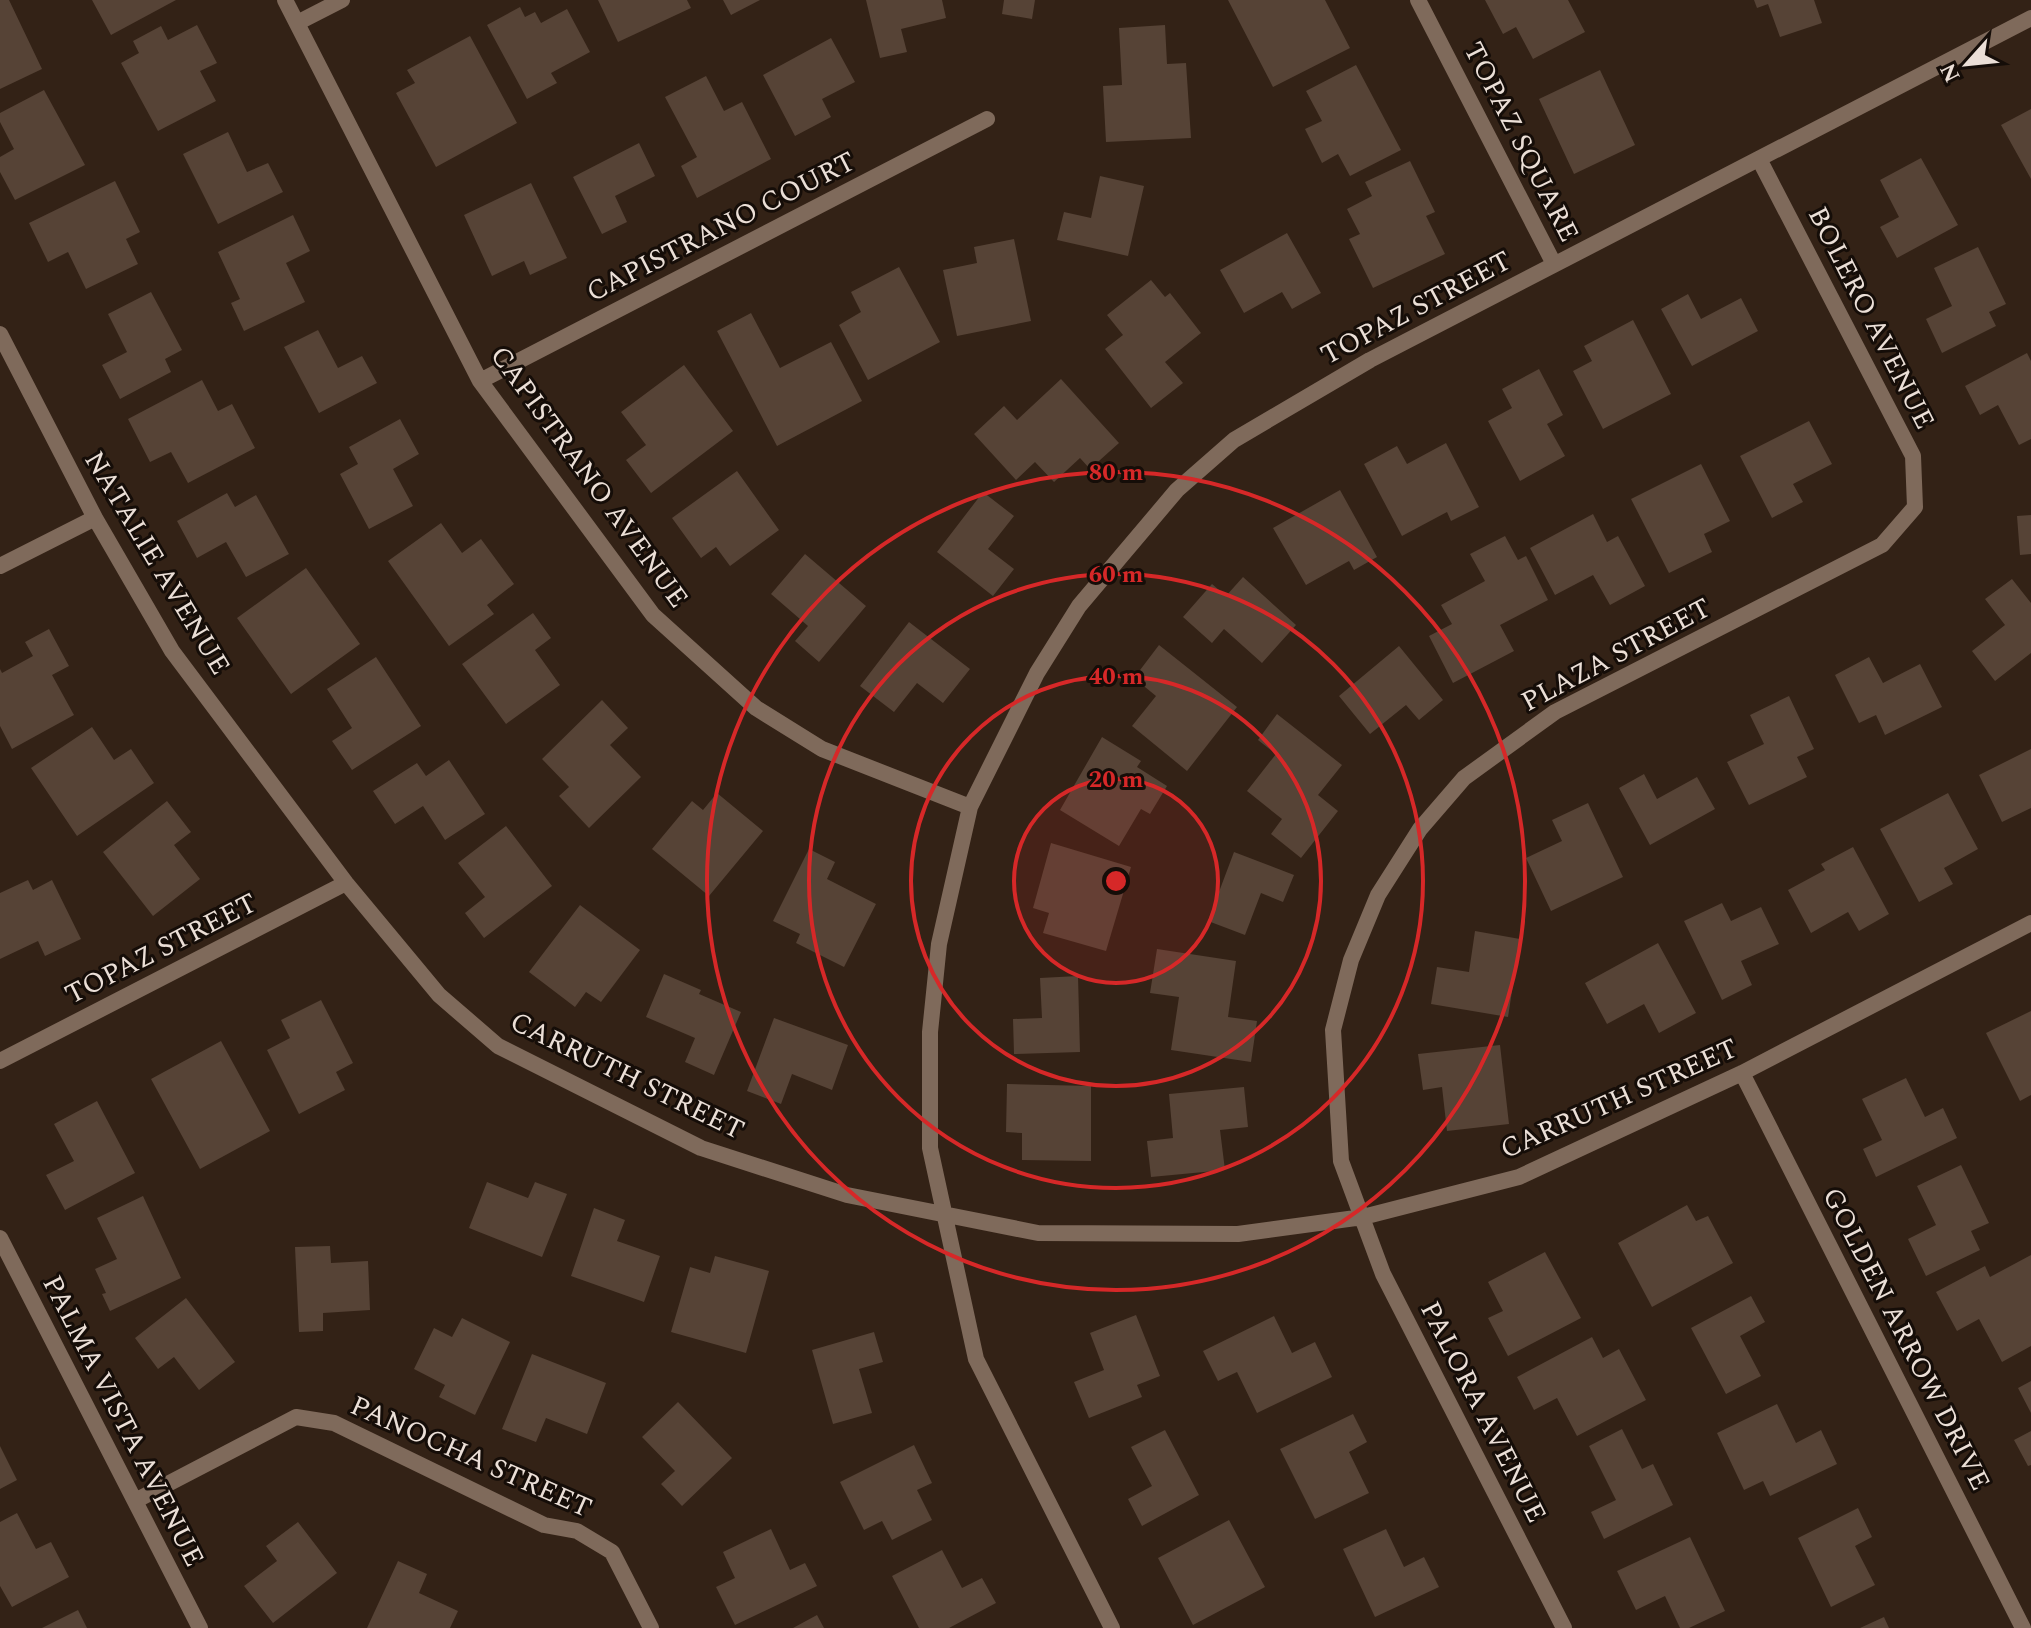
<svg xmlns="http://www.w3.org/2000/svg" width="2031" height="1628" font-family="Spectral,serif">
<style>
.building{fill:#564336}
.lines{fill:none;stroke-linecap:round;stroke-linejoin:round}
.minor{stroke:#7f6a5b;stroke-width:16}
.ring{fill:none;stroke:#d62828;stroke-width:4}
.labels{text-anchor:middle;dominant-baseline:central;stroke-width:6;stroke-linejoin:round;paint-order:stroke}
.street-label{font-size:28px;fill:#ebdfd7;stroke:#150d08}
.centre{fill:#d62828;stroke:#150d08;stroke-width:4}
.ring-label{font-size:24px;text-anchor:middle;font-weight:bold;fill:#d62828;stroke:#150d08;stroke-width:6;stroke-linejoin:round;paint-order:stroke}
</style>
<rect width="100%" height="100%" fill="#332216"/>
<path class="building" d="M 0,0 L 9,0 L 42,69 L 0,89 Z
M 92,0 L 176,0 L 111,35 Z
M 598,0 L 687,0 L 691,8 L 618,42 Z
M 723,0 L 760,0 L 731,15 Z
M 866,0 L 942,0 L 946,18 L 901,29 L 907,52 L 880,58 Z
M 1004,0 L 1035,0 L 1032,19 L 1002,14 Z
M 1228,0 L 1325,0 L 1350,48 L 1273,87 Z
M 1485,0 L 1568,0 L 1585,32 L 1533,59 L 1516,27 L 1503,34 Z
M 1754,0 L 1814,0 L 1822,23 L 1780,37 L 1768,4 L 1757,8 Z
M 520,7 L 525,17 L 535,12 L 541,23 L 567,9 L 590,52 L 551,73 L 557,83 L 527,99 L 487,25 Z
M 197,25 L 217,63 L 200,71 L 216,101 L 158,131 L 121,63 L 139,53 L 133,41 L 161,26 L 168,40 Z
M 1165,25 L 1167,64 L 1186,63 L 1191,138 L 1106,142 L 1103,86 L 1122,85 L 1119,28 Z
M 470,36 L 517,123 L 436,167 L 396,93 L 415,83 L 407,70 Z
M 831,38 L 855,82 L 822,99 L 831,117 L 795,136 L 763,75 Z
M 1356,65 L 1401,150 L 1350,176 L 1338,154 L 1322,163 L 1305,129 L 1322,121 L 1306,91 Z
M 1600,70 L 1635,145 L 1574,174 L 1539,99 Z
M 706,76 L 724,111 L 742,102 L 771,159 L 697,198 L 681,166 L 697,157 L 665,97 Z
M 44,90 L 85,165 L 15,200 L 0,172 L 0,157 L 14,149 L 0,122 L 0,113 Z
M 2031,109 L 2031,179 L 2001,125 Z
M 228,132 L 247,172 L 268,163 L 283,192 L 218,224 L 183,154 Z
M 639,143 L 655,176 L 615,196 L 627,222 L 602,234 L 573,177 Z
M 1921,158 L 1958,225 L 1897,258 L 1880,227 L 1899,217 L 1880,180 Z
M 1410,161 L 1435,212 L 1426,216 L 1445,254 L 1373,288 L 1349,239 L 1360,234 L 1347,209 L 1372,196 L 1365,182 Z
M 1100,176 L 1144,186 L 1128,256 L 1057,240 L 1064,212 L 1091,218 Z
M 115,181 L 140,232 L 126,239 L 138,264 L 86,289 L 68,252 L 48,262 L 29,223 Z
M 531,183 L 567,258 L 530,275 L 524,261 L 492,276 L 464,215 Z
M 293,215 L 310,251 L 286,263 L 305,302 L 244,331 L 231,303 L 240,299 L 218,252 Z
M 1287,233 L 1321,293 L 1292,309 L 1282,292 L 1244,313 L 1220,270 Z
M 1014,239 L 1031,321 L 957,336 L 943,270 L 977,263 L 974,247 Z
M 1978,247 L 2006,304 L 1989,312 L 1996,326 L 1942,353 L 1926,319 L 1952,306 L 1934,268 Z
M 899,267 L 940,342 L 868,380 L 839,325 L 861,312 L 851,292 Z
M 1151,280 L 1165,297 L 1170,293 L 1201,333 L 1165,362 L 1183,383 L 1151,408 L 1105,349 L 1123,335 L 1107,315 Z
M 151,292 L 182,350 L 165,359 L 171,372 L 120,399 L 102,365 L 127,352 L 108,314 Z
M 1688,294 L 1701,319 L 1741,298 L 1758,331 L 1692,366 L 1661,309 Z
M 751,313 L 780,368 L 831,342 L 862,401 L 777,446 L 717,331 Z
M 1633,320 L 1671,394 L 1603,429 L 1573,371 L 1592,361 L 1584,346 Z
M 318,330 L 338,368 L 362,356 L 377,383 L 319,413 L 284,347 Z
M 2027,353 L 2031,361 L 2031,439 L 2019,445 L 1998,405 L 1980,415 L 1965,386 Z
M 684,365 L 733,431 L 651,493 L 626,460 L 646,445 L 621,412 Z
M 1539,369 L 1563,415 L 1547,424 L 1565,456 L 1520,481 L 1488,421 L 1512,408 L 1502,389 Z
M 1061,379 L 1119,443 L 1090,469 L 1080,458 L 1054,482 L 1035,462 L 1016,480 L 974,434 L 1004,406 L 1017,420 Z
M 202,380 L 218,411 L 232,404 L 255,448 L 188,483 L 171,452 L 150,462 L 128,419 Z
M 400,419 L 419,454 L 393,469 L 413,506 L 369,529 L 340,474 L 358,464 L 349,447 Z
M 1809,421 L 1832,464 L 1793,484 L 1803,502 L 1772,518 L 1740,456 Z
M 1446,443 L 1479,507 L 1451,521 L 1447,512 L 1402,536 L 1364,464 L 1397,446 L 1407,464 Z
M 1701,464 L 1730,521 L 1704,534 L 1712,552 L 1669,573 L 1631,499 Z
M 737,471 L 779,530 L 730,566 L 716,547 L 701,558 L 672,518 Z
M 1340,490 L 1377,557 L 1354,570 L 1349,561 L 1306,585 L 1273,528 Z
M 983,492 L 1014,516 L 988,549 L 1014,569 L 993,596 L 937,552 Z
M 227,493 L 235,507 L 256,495 L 289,554 L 246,577 L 226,542 L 197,558 L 177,521 Z
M 1593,514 L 1607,542 L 1618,536 L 1645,586 L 1610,605 L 1593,575 L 1555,595 L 1530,548 Z
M 2031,515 L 2031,554 L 2020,555 L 2017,516 Z
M 441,523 L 462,553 L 481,539 L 514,584 L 487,605 L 494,614 L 449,646 L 388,561 Z
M 1505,536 L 1518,560 L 1526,556 L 1548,600 L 1500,625 L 1514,651 L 1453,683 L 1429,636 L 1452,624 L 1441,605 L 1485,581 L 1470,554 Z
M 805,554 L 866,606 L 819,662 L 795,641 L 808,626 L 771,594 Z
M 306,568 L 360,644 L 291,694 L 237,618 Z
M 1243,577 L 1296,625 L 1262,663 L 1224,629 L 1212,643 L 1183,617 L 1212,584 L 1226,596 Z
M 2012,579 L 2031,603 L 2031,653 L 1995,681 L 1972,651 L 2005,625 L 1985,599 Z
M 533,613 L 551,638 L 535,650 L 560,685 L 506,724 L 462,664 Z
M 909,622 L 970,669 L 943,703 L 917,683 L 894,712 L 860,686 Z
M 49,629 L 69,666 L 52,675 L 74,715 L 12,749 L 0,726 L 0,669 L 2,673 L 33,656 L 25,642 Z
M 1159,645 L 1237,707 L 1187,771 L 1132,726 L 1156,696 L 1134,678 Z
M 1399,646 L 1443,700 L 1419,720 L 1406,705 L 1370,734 L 1339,696 Z
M 376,657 L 421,726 L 352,770 L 332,741 L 352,728 L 327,689 Z
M 1869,657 L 1883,683 L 1920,664 L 1942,707 L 1885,735 L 1876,715 L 1859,723 L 1835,675 Z
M 1789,696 L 1814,749 L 1797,757 L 1807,777 L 1749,805 L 1727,762 L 1764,744 L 1750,715 Z
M 602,700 L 628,728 L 610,745 L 641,777 L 589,828 L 559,796 L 569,787 L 542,759 Z
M 1277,714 L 1342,765 L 1318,795 L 1338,811 L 1301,858 L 1271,834 L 1282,819 L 1247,791 L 1276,754 L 1258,740 Z
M 92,727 L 114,760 L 131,749 L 154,783 L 77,836 L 31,768 Z
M 1102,737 L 1141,761 L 1137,767 L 1167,786 L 1150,814 L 1141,809 L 1119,846 L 1060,810 Z
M 2031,749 L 2031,808 L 2002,822 L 1979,775 Z
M 449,760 L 485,814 L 445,840 L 423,806 L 395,824 L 373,791 L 417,763 L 426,776 Z
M 1644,774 L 1657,799 L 1697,777 L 1715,809 L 1650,845 L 1619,788 Z
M 717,793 L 763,831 L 709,896 L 652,849 L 692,801 L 703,810 Z
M 1948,793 L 1978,849 L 1944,868 L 1953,884 L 1919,902 L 1880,829 Z
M 167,801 L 191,832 L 174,845 L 200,879 L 153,916 L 103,852 Z
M 1588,803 L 1623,877 L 1551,911 L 1526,858 L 1562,841 L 1552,820 Z
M 506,826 L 552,886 L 484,938 L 465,913 L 485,897 L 458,863 Z
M 1051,843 L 1131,867 L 1106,951 L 1043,933 L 1049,913 L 1033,908 Z
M 1853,847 L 1889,914 L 1859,931 L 1848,912 L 1811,933 L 1788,890 L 1825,870 L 1821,864 Z
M 809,849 L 835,862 L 827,879 L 876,904 L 844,967 L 796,943 L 800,934 L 773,921 Z
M 1234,852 L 1294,875 L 1283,902 L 1261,893 L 1245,935 L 1208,921 Z
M 28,880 L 33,890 L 52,880 L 81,939 L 45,956 L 38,941 L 0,959 L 0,893 Z
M 1722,903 L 1731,921 L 1761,907 L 1779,944 L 1741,961 L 1752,985 L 1722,1000 L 1684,921 Z
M 580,905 L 640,950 L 601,1002 L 586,992 L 575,1007 L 529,972 Z
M 1475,931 L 1520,939 L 1508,1017 L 1431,1004 L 1437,967 L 1469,972 Z
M 1658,943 L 1696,1013 L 1659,1033 L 1644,1004 L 1607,1024 L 1585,983 Z
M 1157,949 L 1236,961 L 1228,1017 L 1257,1021 L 1251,1062 L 1171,1050 L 1179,997 L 1150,993 Z
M 664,974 L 701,990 L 699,994 L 741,1012 L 714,1075 L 685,1062 L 695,1038 L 646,1017 Z
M 1078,976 L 1080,1052 L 1014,1054 L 1013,1019 L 1042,1018 L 1040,978 Z
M 321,1000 L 353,1063 L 336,1072 L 345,1090 L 299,1114 L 267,1050 L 290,1038 L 281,1020 Z
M 2031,1011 L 2031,1095 L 2020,1101 L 1986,1033 Z
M 774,1018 L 848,1045 L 832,1090 L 792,1074 L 781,1104 L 747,1091 Z
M 221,1041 L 270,1131 L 200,1169 L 151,1079 Z
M 1500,1045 L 1509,1124 L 1447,1131 L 1442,1087 L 1423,1090 L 1418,1054 Z
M 1906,1078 L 1925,1117 L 1943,1108 L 1957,1138 L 1876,1177 L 1863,1149 L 1882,1140 L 1862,1099 Z
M 1007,1084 L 1091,1086 L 1091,1161 L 1022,1160 L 1022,1133 L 1006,1132 Z
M 1244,1087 L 1248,1127 L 1220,1130 L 1225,1170 L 1151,1177 L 1147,1141 L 1173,1138 L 1169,1094 Z
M 97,1101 L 135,1173 L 65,1210 L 46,1175 L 74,1161 L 54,1124 Z
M 1961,1165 L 1989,1223 L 1971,1231 L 1980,1250 L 1926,1276 L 1908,1239 L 1936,1225 L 1917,1186 Z
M 487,1182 L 528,1198 L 535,1182 L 567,1194 L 542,1257 L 469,1228 Z
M 143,1196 L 181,1278 L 110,1311 L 102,1294 L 106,1293 L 95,1269 L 117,1259 L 97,1218 Z
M 1687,1205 L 1696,1221 L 1708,1216 L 1733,1263 L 1652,1307 L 1618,1243 Z
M 594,1208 L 625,1220 L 617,1241 L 660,1256 L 644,1302 L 571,1276 Z
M 330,1246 L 331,1263 L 368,1261 L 370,1310 L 323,1313 L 323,1331 L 299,1332 L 295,1247 Z
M 1545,1252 L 1581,1318 L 1508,1356 L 1488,1318 L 1503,1311 L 1488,1282 Z
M 2031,1255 L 2031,1346 L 2002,1362 L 1979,1319 L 1957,1331 L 1936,1292 L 1985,1266 L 1990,1277 Z
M 715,1256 L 769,1271 L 746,1353 L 671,1332 L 690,1267 L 710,1273 Z
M 1751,1296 L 1765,1322 L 1740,1336 L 1761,1376 L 1726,1394 L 1691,1328 Z
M 186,1298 L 235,1362 L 199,1390 L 174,1357 L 158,1369 L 135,1338 Z
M 1136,1315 L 1160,1376 L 1137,1385 L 1142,1397 L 1089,1418 L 1074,1382 L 1104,1370 L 1090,1333 Z
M 1274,1316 L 1292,1353 L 1315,1342 L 1332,1377 L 1257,1413 L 1237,1372 L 1218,1381 L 1203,1351 Z
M 462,1318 L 510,1342 L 475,1415 L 439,1397 L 445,1385 L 414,1369 L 434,1328 L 452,1337 Z
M 874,1332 L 883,1362 L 859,1369 L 872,1413 L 833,1424 L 812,1350 Z
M 1592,1337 L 1603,1358 L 1619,1349 L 1646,1400 L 1577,1436 L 1557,1398 L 1534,1410 L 1517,1377 Z
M 532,1354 L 606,1383 L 587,1434 L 546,1418 L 536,1442 L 502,1429 Z
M 2031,1381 L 2031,1413 L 2018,1388 Z
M 678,1402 L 732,1458 L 682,1506 L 661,1484 L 675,1471 L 642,1437 Z
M 1777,1404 L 1796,1443 L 1821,1430 L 1837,1464 L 1770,1496 L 1763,1481 L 1744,1490 L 1717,1433 Z
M 1353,1414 L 1367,1442 L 1349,1452 L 1369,1493 L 1315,1519 L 1280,1449 Z
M 1622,1429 L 1642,1469 L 1653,1464 L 1673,1505 L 1604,1539 L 1591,1512 L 1616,1500 L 1589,1446 Z
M 1165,1430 L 1199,1495 L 1142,1526 L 1128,1499 L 1152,1486 L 1131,1447 Z
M 2031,1431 L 2031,1465 L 2028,1466 L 2014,1440 Z
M 914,1445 L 932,1483 L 917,1490 L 932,1520 L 892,1540 L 882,1521 L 864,1530 L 840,1482 Z
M 0,1446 L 17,1480 L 0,1489 Z
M 1858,1508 L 1872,1537 L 1855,1546 L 1875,1585 L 1831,1607 L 1798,1538 Z
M 17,1513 L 36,1549 L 51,1542 L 69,1577 L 12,1607 L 0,1586 L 0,1522 Z
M 1229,1520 L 1265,1587 L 1193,1625 L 1158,1558 Z
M 298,1522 L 337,1573 L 273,1623 L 244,1586 L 277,1561 L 266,1546 Z
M 771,1529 L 790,1570 L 805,1563 L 817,1586 L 735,1625 L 716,1587 L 735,1578 L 723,1552 Z
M 1386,1529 L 1404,1567 L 1424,1557 L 1439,1587 L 1375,1617 L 1343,1549 Z
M 1690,1537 L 1725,1611 L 1689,1628 L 1680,1628 L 1665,1596 L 1636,1610 L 1617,1571 Z
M 942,1550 L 962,1588 L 982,1578 L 996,1603 L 949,1628 L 919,1628 L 892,1576 Z
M 398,1561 L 427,1574 L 419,1593 L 458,1611 L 450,1628 L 367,1628 Z
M 78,1610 L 87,1628 L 42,1628 Z
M 817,1615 L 824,1628 L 793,1628 Z
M 1884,1617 L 1889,1628 L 1860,1628 Z"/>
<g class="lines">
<path class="minor" d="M 285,0 L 480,381 L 653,615 L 756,708 L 822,749 L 970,807
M 1418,0 L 1554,264
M 297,23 L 342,0
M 0,334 L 95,518 L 172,651 L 346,883 L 439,995 L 498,1046 L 701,1148 L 847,1195 L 1038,1233 L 1238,1234 L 1363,1217 L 1519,1177 L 1742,1073 L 2031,923
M 480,381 L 987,119
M 0,566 L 95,518
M 0,1061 L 346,883
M 1742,1073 L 2023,1628
M 0,1238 L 200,1628
M 135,1501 L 296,1417 L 334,1423 L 544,1525 L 577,1531 L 612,1552 L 651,1628
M 1112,1628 L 976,1359 L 930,1148 L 930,1032 L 939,944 L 970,807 L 1037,673 L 1079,606 L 1177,490 L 1234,440 L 1370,360 L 2031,18
M 1564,1628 L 1383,1274 L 1341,1161 L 1333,1030 L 1351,960 L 1378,895 L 1420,829 L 1464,778 L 1555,712 L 1882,545 L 1915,507 L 1913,456 L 1759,159"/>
</g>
<circle cx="1116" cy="881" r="102" fill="#d62828" fill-opacity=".12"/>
<g class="ring">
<circle cx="1116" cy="881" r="102"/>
<circle cx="1116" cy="881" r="205"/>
<circle cx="1116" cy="881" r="307"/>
<circle cx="1116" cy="881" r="409"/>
</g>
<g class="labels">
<g class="street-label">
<text transform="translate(1521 142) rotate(63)">TOPAZ SQUARE</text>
<text transform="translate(721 227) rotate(-27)">CAPISTRANO COURT</text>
<text transform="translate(1416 308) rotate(-28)">TOPAZ STREET</text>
<text transform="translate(1871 318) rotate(63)">BOLERO AVENUE</text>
<text transform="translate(589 477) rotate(54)">CAPISTRANO AVENUE</text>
<text transform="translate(157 563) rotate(59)">NATALIE AVENUE</text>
<text transform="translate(1616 655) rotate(-28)">PLAZA STREET</text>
<text transform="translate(161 949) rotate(-27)">TOPAZ STREET</text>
<text transform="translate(627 1076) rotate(26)">CARRUTH STREET</text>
<text transform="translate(1619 1099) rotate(-24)">CARRUTH STREET</text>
<text transform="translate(1906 1339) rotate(63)">GOLDEN ARROW DRIVE</text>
<text transform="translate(1483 1412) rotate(63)">PALORA AVENUE</text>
<text transform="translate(123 1421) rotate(63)">PALMA VISTA AVENUE</text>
<text transform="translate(471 1457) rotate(24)">PANOCHA STREET</text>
</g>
</g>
<circle cx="1116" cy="881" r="12" class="centre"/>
<g class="ring-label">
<text x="1116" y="480">80 m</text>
<text x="1116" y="582">60 m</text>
<text x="1116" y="684">40 m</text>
<text x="1116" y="787">20 m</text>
</g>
<g transform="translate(1967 64) rotate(243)" stroke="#150d08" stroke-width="6" paint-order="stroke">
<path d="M0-6L14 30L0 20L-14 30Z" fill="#ebdfd7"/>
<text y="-12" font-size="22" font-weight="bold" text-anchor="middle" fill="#ebdfd7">N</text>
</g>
</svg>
